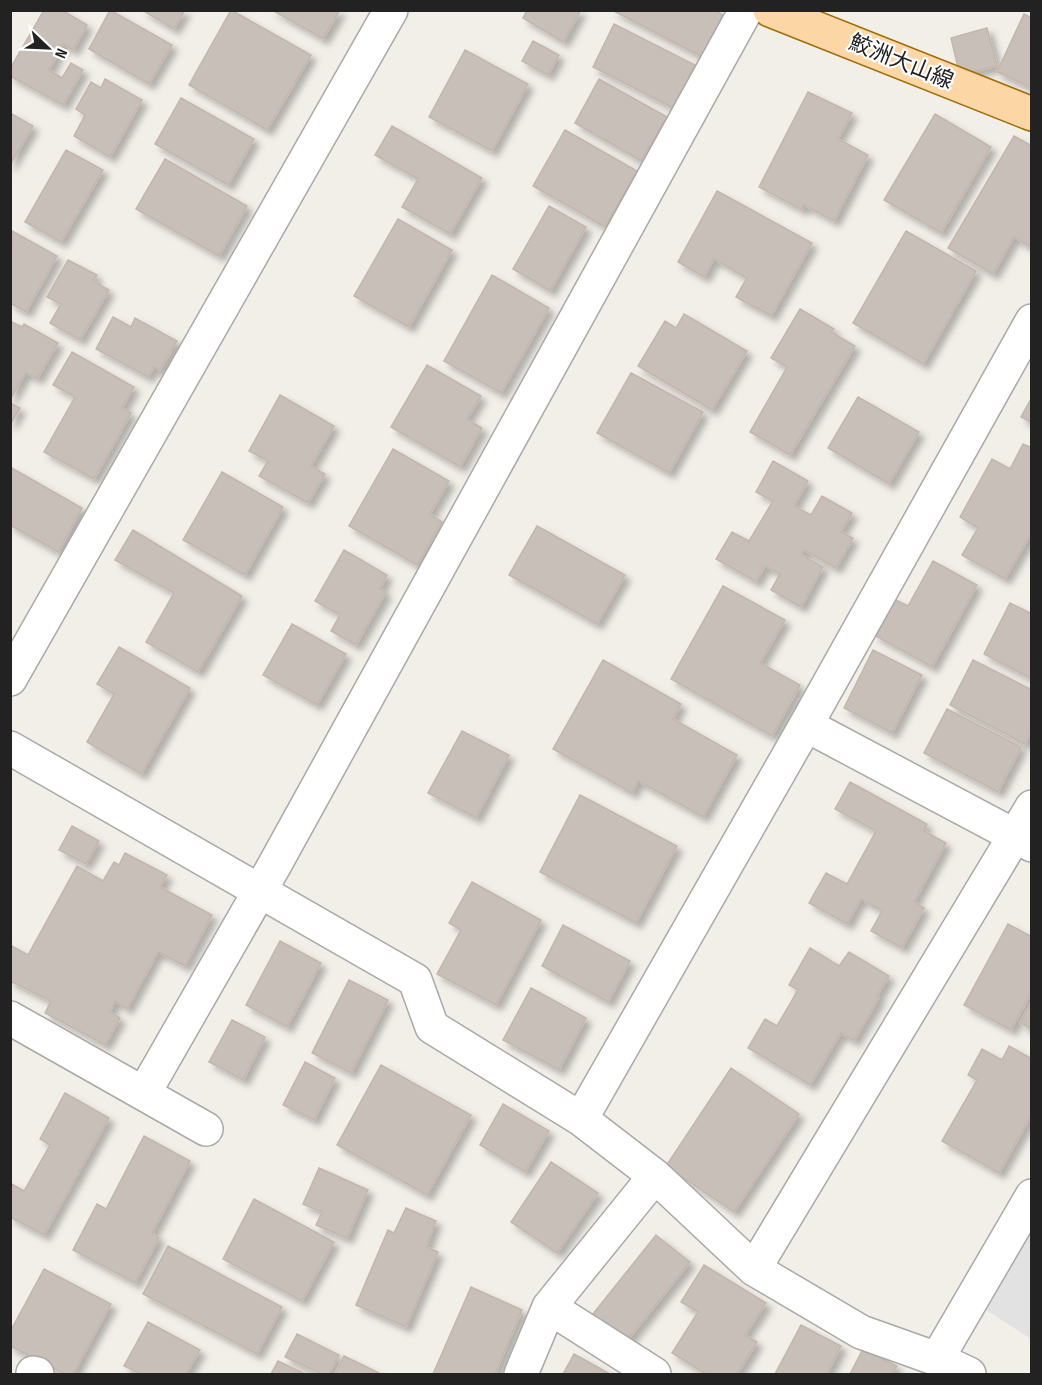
<svg xmlns="http://www.w3.org/2000/svg" width="1042" height="1385" font-family="'Sofia Sans Condensed','Noto Sans JP',sans-serif">
<style>
.parking{fill:#e2e2e2}
.building{fill:#c7bfb8;stroke:#c4b6ab;stroke-width:1.5;filter:url(#shadow)}
.lines{fill:none;stroke-linecap:round;stroke-linejoin:round}
.minor-casing{stroke:#a9a9a9;stroke-width:36}
.major-casing{stroke:#a06b00;stroke-width:36}
.minor{stroke:#fff;stroke-width:33}
.major{stroke:#fcd6a4;stroke-width:33}
.labels{text-anchor:middle;dominant-baseline:central;stroke-width:4.5;stroke-linejoin:round;paint-order:stroke}
.street-label{font-size:22px;fill:#222;stroke:#fff}
</style>
<defs>
<filter id="shadow"><feDropShadow dx="5.5" dy="5.5" stdDeviation="3" flood-color="#0004"/></filter>
</defs>
<rect width="100%" height="100%" fill="#f2efe9"/>
<path class="parking" d="M 1031,1233 L 1031,1339 L 983,1308 Z"/>
<path class="building" d="M 44,10 L 62,10 L 87,25 L 73,50 L 63,44 L 49,70 L 62,78 L 71,63 L 83,70 L 63,105 L 10,76 L 10,69 Z
M 110,10 L 172,45 L 149,84 L 89,49 Z
M 142,10 L 185,10 L 174,29 Z
M 231,10 L 311,55 L 267,130 L 189,85 Z
M 272,10 L 340,10 L 323,39 Z
M 527,10 L 581,10 L 563,42 L 523,18 Z
M 612,10 L 714,10 L 723,15 L 702,57 Z
M 1024,14 L 1032,18 L 1032,88 L 997,72 Z
M 614,24 L 695,65 L 673,108 L 593,67 Z
M 987,28 L 997,66 L 960,75 L 951,38 Z
M 533,41 L 559,55 L 548,75 L 522,61 Z
M 465,50 L 528,84 L 492,151 L 429,117 Z
M 105,79 L 142,100 L 110,157 L 74,136 L 85,115 L 76,109 L 91,82 L 101,88 Z
M 599,79 L 667,117 L 641,161 L 575,123 Z
M 808,92 L 852,113 L 838,139 L 868,155 L 834,221 L 804,205 L 802,210 L 759,187 Z
M 181,98 L 254,139 L 228,185 L 155,144 Z
M 10,113 L 33,126 L 10,165 Z
M 935,114 L 991,147 L 941,233 L 884,200 Z
M 392,126 L 482,178 L 450,234 L 402,207 L 418,179 L 375,155 Z
M 565,130 L 637,171 L 605,227 L 533,186 Z
M 1014,136 L 1032,146 L 1032,248 L 1014,237 L 993,274 L 948,248 Z
M 66,150 L 103,170 L 61,242 L 25,222 Z
M 165,159 L 247,206 L 219,256 L 136,209 Z
M 717,191 L 812,243 L 771,316 L 736,297 L 747,278 L 714,259 L 704,277 L 678,262 Z
M 549,206 L 586,227 L 550,291 L 513,269 Z
M 398,219 L 452,250 L 409,327 L 354,296 Z
M 12,231 L 57,256 L 26,312 L 10,303 Z
M 906,231 L 976,271 L 923,364 L 853,323 Z
M 68,260 L 97,275 L 93,281 L 109,290 L 80,340 L 50,323 L 61,304 L 47,297 Z
M 492,275 L 549,308 L 501,393 L 444,361 Z
M 800,309 L 834,329 L 831,332 L 855,346 L 790,455 L 750,432 L 787,367 L 771,358 Z
M 684,314 L 747,351 L 712,410 L 638,366 L 665,321 L 676,328 Z
M 113,317 L 131,327 L 135,318 L 177,341 L 160,370 L 154,367 L 148,377 L 96,349 Z
M 10,321 L 22,327 L 24,324 L 58,343 L 37,379 L 26,372 L 10,400 Z
M 72,352 L 134,387 L 122,408 L 131,413 L 94,479 L 44,452 L 75,397 L 53,385 Z
M 427,365 L 481,396 L 467,419 L 482,428 L 460,467 L 391,427 Z
M 631,373 L 703,412 L 669,473 L 597,433 Z
M 280,395 L 334,426 L 311,466 L 325,474 L 308,503 L 259,476 L 268,461 L 249,451 Z
M 858,397 L 919,432 L 889,484 L 828,448 Z
M 1032,397 L 1032,423 L 1021,417 Z
M 10,403 L 20,408 L 10,425 Z
M 1023,444 L 1032,448 L 1032,532 L 1005,579 L 962,555 L 978,528 L 960,517 L 992,459 L 1010,469 Z
M 393,449 L 449,481 L 430,514 L 442,522 L 417,565 L 349,526 Z
M 773,461 L 808,481 L 794,506 L 811,515 L 822,496 L 852,513 L 841,532 L 853,538 L 836,568 L 804,550 L 802,555 L 823,567 L 801,607 L 771,590 L 780,574 L 765,566 L 756,582 L 716,559 L 732,532 L 749,541 L 773,501 L 756,492 Z
M 10,467 L 82,508 L 58,552 L 10,525 Z
M 222,472 L 283,507 L 245,575 L 183,540 Z
M 537,526 L 625,575 L 597,624 L 509,575 Z
M 133,530 L 242,596 L 198,672 L 146,642 L 174,593 L 115,560 Z
M 344,550 L 387,575 L 380,589 L 386,592 L 356,645 L 331,631 L 340,615 L 315,601 Z
M 933,561 L 977,585 L 932,667 L 874,635 L 894,599 L 908,606 Z
M 723,586 L 785,620 L 760,663 L 800,685 L 772,736 L 671,679 Z
M 1010,603 L 1032,614 L 1032,679 L 984,654 Z
M 292,624 L 346,654 L 317,705 L 263,675 Z
M 119,647 L 190,688 L 141,774 L 87,742 L 114,694 L 97,684 Z
M 873,650 L 922,675 L 892,733 L 844,708 Z
M 603,660 L 681,704 L 673,719 L 737,755 L 703,817 L 638,781 L 632,793 L 553,749 Z
M 973,660 L 1032,690 L 1032,731 L 1025,744 L 950,705 Z
M 947,709 L 1021,747 L 998,792 L 924,753 Z
M 462,731 L 509,755 L 476,818 L 428,793 Z
M 850,782 L 927,824 L 924,831 L 946,843 L 914,902 L 924,908 L 902,948 L 871,931 L 882,911 L 861,899 L 847,924 L 809,903 L 826,873 L 847,884 L 876,831 L 835,809 Z
M 580,795 L 677,846 L 636,923 L 540,872 Z
M 72,826 L 99,841 L 86,864 L 59,850 Z
M 125,853 L 167,875 L 160,887 L 212,915 L 185,966 L 158,952 L 127,1009 L 115,1001 L 110,1012 L 120,1018 L 105,1045 L 45,1013 L 51,1001 L 10,981 L 10,945 L 28,955 L 77,866 L 103,881 L 114,862 L 119,865 Z
M 472,882 L 541,920 L 496,1005 L 437,974 L 461,930 L 449,923 Z
M 1008,924 L 1032,937 L 1032,991 L 1011,1030 L 964,1005 Z
M 563,925 L 630,961 L 608,1002 L 542,966 Z
M 280,941 L 321,963 L 287,1027 L 246,1005 Z
M 810,948 L 839,966 L 849,952 L 889,976 L 877,996 L 879,998 L 854,1041 L 841,1033 L 810,1085 L 748,1048 L 765,1019 L 777,1026 L 798,990 L 789,985 Z
M 349,980 L 388,1000 L 351,1073 L 312,1053 Z
M 531,988 L 586,1018 L 559,1070 L 503,1040 Z
M 1032,1001 L 1032,1029 L 1020,1023 Z
M 232,1020 L 265,1037 L 243,1080 L 209,1062 Z
M 1009,1046 L 1032,1059 L 1032,1114 L 999,1173 L 942,1141 L 977,1080 L 968,1075 L 982,1049 L 1002,1060 Z
M 305,1062 L 335,1078 L 314,1120 L 283,1105 Z
M 381,1065 L 471,1115 L 427,1195 L 337,1145 Z
M 731,1068 L 799,1114 L 734,1212 L 666,1166 Z
M 65,1093 L 109,1118 L 44,1235 L 10,1217 L 10,1183 L 24,1191 L 50,1145 L 40,1139 Z
M 503,1104 L 549,1131 L 525,1172 L 480,1145 Z
M 144,1136 L 190,1161 L 152,1233 L 159,1238 L 135,1283 L 73,1250 L 97,1204 L 106,1209 Z
M 551,1162 L 598,1193 L 557,1253 L 511,1222 Z
M 319,1168 L 368,1190 L 347,1238 L 316,1225 L 322,1212 L 303,1204 Z
M 254,1199 L 334,1242 L 302,1301 L 223,1259 Z
M 406,1208 L 436,1221 L 426,1247 L 438,1252 L 406,1327 L 356,1305 L 388,1230 L 394,1233 Z
M 656,1235 L 690,1262 L 627,1341 L 593,1314 Z
M 168,1246 L 282,1307 L 257,1354 L 143,1294 Z
M 704,1265 L 766,1303 L 745,1335 L 757,1342 L 737,1374 L 706,1374 L 672,1353 L 698,1312 L 681,1302 Z
M 44,1269 L 111,1304 L 73,1374 L 65,1374 L 10,1346 L 10,1332 Z
M 471,1287 L 522,1310 L 495,1374 L 433,1374 Z
M 148,1322 L 200,1350 L 186,1374 L 141,1374 L 124,1366 Z
M 801,1325 L 841,1346 L 827,1374 L 775,1374 Z
M 297,1334 L 339,1355 L 329,1374 L 322,1374 L 285,1357 Z
M 863,1349 L 897,1366 L 892,1374 L 850,1374 Z
M 574,1354 L 610,1374 L 563,1374 Z
M 344,1356 L 379,1373 L 379,1374 L 335,1374 Z
M 278,1361 L 305,1374 L 271,1374 Z"/>
<g class="lines">
<g class="minor-casing">
<path id="minor" d="M 10,679 L 391,10
M 806,725 L 1032,845
M 10,748 L 415,980 L 432,1027 L 581,1119 L 655,1176 L 754,1269 L 861,1332 L 937,1359 L 969,1374
M 10,1018 L 206,1129
M 144,1093 L 274,866 L 746,10
M 581,1119 L 806,725 L 1032,321
M 754,1269 L 1032,807
M 549,1307 L 654,1374
M 937,1359 L 1032,1196
M 33,1373 L 37,1374
M 521,1374 L 549,1307 L 655,1176"/>
</g>
<g class="major-casing">
<path id="major" d="M 770,10 L 1032,114"/>
</g>
<use href="#minor" class="minor"/>
<use href="#major" class="major"/>
</g>
<g class="labels">
<g class="street-label">
<text transform="translate(901 62) rotate(22)">鮫洲大山線</text>
</g>
</g>
<rect width="1042" height="1385" fill="none" stroke="#222222" stroke-width="24"/>
<g transform="translate(48 48) rotate(113)" stroke="#ffffff" stroke-width="4.5" paint-order="stroke">
<path d="M0-4.5L10 22L0 15L-10 22Z" fill="#222222"/>
<text y="-9" font-size="16" font-weight="bold" text-anchor="middle" fill="#222222">N</text>
</g>
</svg>
